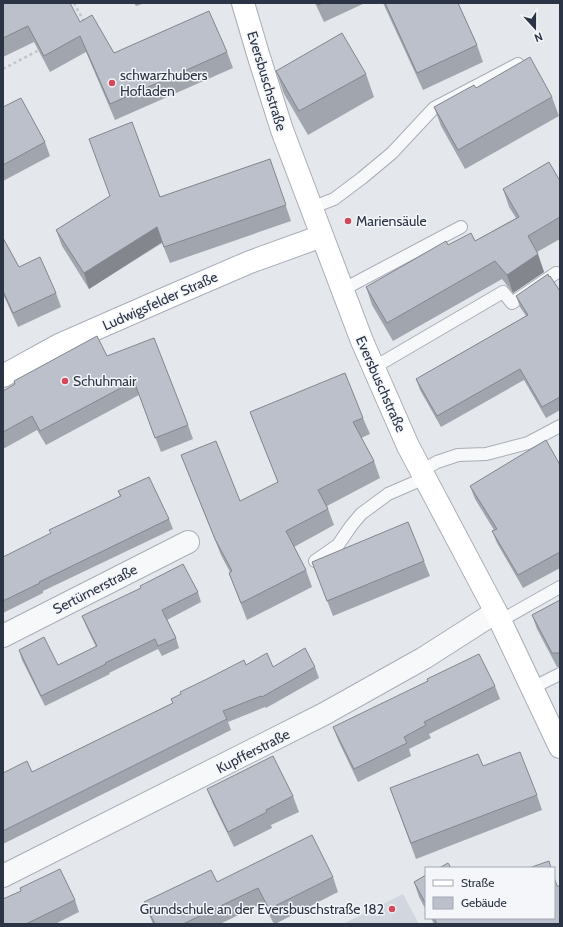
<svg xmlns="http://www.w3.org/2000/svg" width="563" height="927" font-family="Cabin,sans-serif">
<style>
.built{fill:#d2d6de}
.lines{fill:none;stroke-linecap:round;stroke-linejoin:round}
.lane-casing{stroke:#a9aeb7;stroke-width:14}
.street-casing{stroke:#a9aeb7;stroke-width:24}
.secondary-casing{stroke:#a9aeb7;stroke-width:24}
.path{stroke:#c2c5cb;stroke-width:2.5;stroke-dasharray:3 3;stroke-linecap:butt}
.lane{stroke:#f7f8fa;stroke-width:12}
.street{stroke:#f7f8fa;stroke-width:22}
.secondary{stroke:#fff;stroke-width:22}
.wall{fill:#a1a5ae}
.shaded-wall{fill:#83868d}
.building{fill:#bbc0ca;stroke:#83868d}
.poi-dot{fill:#d1495b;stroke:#f4f6f9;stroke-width:1.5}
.labels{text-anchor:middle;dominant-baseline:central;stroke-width:3;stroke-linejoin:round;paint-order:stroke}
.poi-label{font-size:14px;fill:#2b3445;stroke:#f4f6f9;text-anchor:start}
.street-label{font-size:14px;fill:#2b3445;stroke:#f4f6f9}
</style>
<rect width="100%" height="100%" fill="#e4e7ec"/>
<path class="built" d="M 403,894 L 419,924 L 343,924 Z"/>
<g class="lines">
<g class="lane-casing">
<path id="lane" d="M 311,208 L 334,199 L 362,178 L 392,153 L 434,108 L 518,64
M 342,290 L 461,227
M 373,368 L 503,292 L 512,303 L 556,273
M 421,471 L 437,462 L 458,455 L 486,454 L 528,443 L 560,426
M 315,561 L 338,545 L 351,526 L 361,514 L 388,494 L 425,478
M 500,621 L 560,587
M 532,688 L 560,674"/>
</g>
<g class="street-casing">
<path id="street" d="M 3,636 L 188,542
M 3,876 L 324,714 L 424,658 L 496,612"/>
</g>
<g class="secondary-casing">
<path id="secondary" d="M 243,3 L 258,54 L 282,130 L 362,341 L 408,446 L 496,612 L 560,747
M 3,376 L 59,345 L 164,299 L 250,262 L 322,236"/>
</g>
<path class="path" d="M 74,3 L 84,22
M 3,69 L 41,49"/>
<use href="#lane" class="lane"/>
<use href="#street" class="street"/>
<use href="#secondary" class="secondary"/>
</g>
<path class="wall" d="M 3,3 L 80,22 L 114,53 L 227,52 L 233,68 L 115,120 L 86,52 L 50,72 L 34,42 L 3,57 Z
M 134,3 L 145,3 L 136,6 Z
M 315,3 L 365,3 L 324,22 Z
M 383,3 L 458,3 L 477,45 L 483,62 L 423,90 Z
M 276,71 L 366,74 L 374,97 L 308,135 L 284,94 Z
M 476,88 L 552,97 L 559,116 L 465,169 L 441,126 L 434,107 Z
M 3,107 L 45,142 L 50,156 L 3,181 Z
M 270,159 L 291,221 L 170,263 L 162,243 L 89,289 L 62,246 L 56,230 L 160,197 Z
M 560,181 L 560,239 L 537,252 L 544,272 L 513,293 L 502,279 L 393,341 L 372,305 L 366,287 L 448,245 L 475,241 L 516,218 L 509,207 L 503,189 Z
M 3,238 L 19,267 L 56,293 L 61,307 L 18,327 L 3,294 Z
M 549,277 L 560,291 L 560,410 L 546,418 L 524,380 L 441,427 L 420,390 L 416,379 L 526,316 L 520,307 L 516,296 Z
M 107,356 L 188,425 L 193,439 L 161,452 L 139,395 L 46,445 L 37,430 L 3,449 L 3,391 L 15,384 L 14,381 Z
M 250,412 L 363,418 L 370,434 L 361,438 L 374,461 L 380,478 L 327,506 L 334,525 L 294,547 L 306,570 L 312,587 L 247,620 L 229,573 L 230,572 L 221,555 L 181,455 L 240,501 L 278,482 Z
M 560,465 L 560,568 L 523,588 L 497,543 L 492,531 L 494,530 L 475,499 L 470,486 Z
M 118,491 L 169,519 L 173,529 L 43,591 L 43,593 L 3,613 L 3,557 L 51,534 L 120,496 Z
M 424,561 L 430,576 L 333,616 L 312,562 Z
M 198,592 L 201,602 L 167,620 L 176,638 L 179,648 L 162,656 L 158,649 L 109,673 L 110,674 L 45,706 L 22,660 L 19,650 L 58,665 L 96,647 L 86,626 L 82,616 Z
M 560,600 L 560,667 L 557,667 L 537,629 L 532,615 Z
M 246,665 L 273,667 L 315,667 L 319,678 L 266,708 L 265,707 L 228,722 L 231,730 L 3,844 L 3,773 L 32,772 L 173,703 L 171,699 Z
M 495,686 L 500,699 L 429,734 L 431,738 L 409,749 L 411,756 L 358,782 L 338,740 L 333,727 Z
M 390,788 L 537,795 L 542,810 L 416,859 Z
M 207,789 L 293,796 L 299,812 L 271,825 L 272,828 L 234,847 L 213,804 Z
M 426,875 L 426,910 L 419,897 L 414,882 Z
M 333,877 L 338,892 L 275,924 L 274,924 L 263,903 L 220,924 L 153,924 L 150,917 L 144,902 L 217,882 Z
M 75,900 L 79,912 L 55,924 L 3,924 Z
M 431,918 L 554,918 L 560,924 L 434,924 Z"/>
<path class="shaded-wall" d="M 157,227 L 162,242 L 89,289 L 84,273 Z
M 538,254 L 544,272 L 513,293 L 507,275 Z"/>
<path class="building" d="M 3,3 L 70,3 L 80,22 L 92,15 L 114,53 L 209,11 L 227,52 L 110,104 L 80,36 L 44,56 L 28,26 L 3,38 Z
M 317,3 L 323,3 L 318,5 Z
M 385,3 L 458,3 L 477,45 L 417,73 Z
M 342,33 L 366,74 L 299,111 L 276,71 Z
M 530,57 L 552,97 L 458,150 L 434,107 L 474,85 L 476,88 Z
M 21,98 L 45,142 L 3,165 L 3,107 Z
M 132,122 L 160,197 L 270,159 L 286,205 L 164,247 L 157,227 L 84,273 L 56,230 L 110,196 L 89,139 Z
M 549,162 L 560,181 L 560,217 L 528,236 L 538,254 L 507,275 L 495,261 L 387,323 L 366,287 L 446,241 L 448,245 L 471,233 L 475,241 L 519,217 L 503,189 Z
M 3,238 L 19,267 L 40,257 L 56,293 L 13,313 L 3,291 Z
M 548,274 L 549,277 L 550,276 L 560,291 L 560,397 L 542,407 L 520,369 L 437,416 L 416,379 L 528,315 L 516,296 Z
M 97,336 L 107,356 L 154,338 L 188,425 L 155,438 L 134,381 L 40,431 L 32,416 L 3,432 L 3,391 L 15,384 L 14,381 Z
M 345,373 L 363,418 L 353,422 L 374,461 L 318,490 L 328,509 L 286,531 L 306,570 L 241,603 L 229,573 L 232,571 L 215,539 L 181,455 L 216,441 L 240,501 L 278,482 L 250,412 Z
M 546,440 L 560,465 L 560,552 L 518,575 L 492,531 L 497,529 L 470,486 Z
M 149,477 L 169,519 L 39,582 L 40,583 L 3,601 L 3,557 L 51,533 L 49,530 L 121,496 L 118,491 Z
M 408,522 L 424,561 L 327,601 L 312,562 Z
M 183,564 L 198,592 L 162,610 L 176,638 L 158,646 L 155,639 L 105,663 L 106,664 L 41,696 L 19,650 L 44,637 L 58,665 L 97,646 L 82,616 L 141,588 L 140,586 Z
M 560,600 L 560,652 L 558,653 L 552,653 L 532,615 Z
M 305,648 L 315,667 L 262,697 L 261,696 L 223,711 L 227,719 L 3,831 L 3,773 L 27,761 L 32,772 L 173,703 L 171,699 L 181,694 L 180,692 L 207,679 L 244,660 L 246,665 L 267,653 L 273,667 Z
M 479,654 L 495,686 L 424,722 L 426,725 L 404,737 L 407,743 L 354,769 L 333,727 L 428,681 L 427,679 Z
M 520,752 L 537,795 L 411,843 L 390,788 L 478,754 L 483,766 Z
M 273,756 L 293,796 L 266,810 L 267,812 L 228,832 L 207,789 Z
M 312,835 L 333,877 L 269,909 L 258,888 L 183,924 L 155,924 L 144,902 L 211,870 L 217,882 Z
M 549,861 L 551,868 L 529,868 Z
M 448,863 L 451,868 L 439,868 Z
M 60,869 L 75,900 L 26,924 L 3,924 L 3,899 L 21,891 L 20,888 Z
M 426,875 L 426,904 L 414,882 Z
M 554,877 L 557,886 L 560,886 L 560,924 L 437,924 L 434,918 L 554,918 Z"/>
<g class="poi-dot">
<circle cx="112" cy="83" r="4"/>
<circle cx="348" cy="221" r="4"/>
<circle cx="65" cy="381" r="4"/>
<circle cx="392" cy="909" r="4"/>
</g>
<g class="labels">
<g class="poi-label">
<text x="120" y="75">schwarzhubers<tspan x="120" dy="16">Hofladen</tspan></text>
<text x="356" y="221">Mariensäule</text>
<text x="73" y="381">Schuhmair</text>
<text x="384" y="909" text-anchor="end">Grundschule an der Eversbuschstraße 182</text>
</g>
<g class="street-label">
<text transform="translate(267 81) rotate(73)">Eversbuschstraße</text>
<text transform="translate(160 301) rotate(-24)">Ludwigsfelder Straße</text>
<text transform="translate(381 384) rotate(66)">Eversbuschstraße</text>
<text transform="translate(95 589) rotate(-27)">Sertürnerstraße</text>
<text transform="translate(253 751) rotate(-27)">Kupfferstraße</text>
</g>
</g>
<rect width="563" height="927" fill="none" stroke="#2b3445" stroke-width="8"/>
<rect x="425" y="867" width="130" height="52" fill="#f4f6f9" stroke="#a4a8b1"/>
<rect x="433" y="880" width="20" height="6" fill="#ffffff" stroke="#a4a8b1"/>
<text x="461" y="887" font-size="12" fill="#2b3445">Straße</text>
<rect x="433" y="897" width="20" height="12" fill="#bbc0ca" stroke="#a4a8b1"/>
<text x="461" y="907" font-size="12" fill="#2b3445">Gebäude</text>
<g transform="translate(535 28) rotate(159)" stroke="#f4f6f9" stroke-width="3" paint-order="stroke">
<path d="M0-3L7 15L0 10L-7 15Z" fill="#2b3445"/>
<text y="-6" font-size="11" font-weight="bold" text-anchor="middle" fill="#2b3445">N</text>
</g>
</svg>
